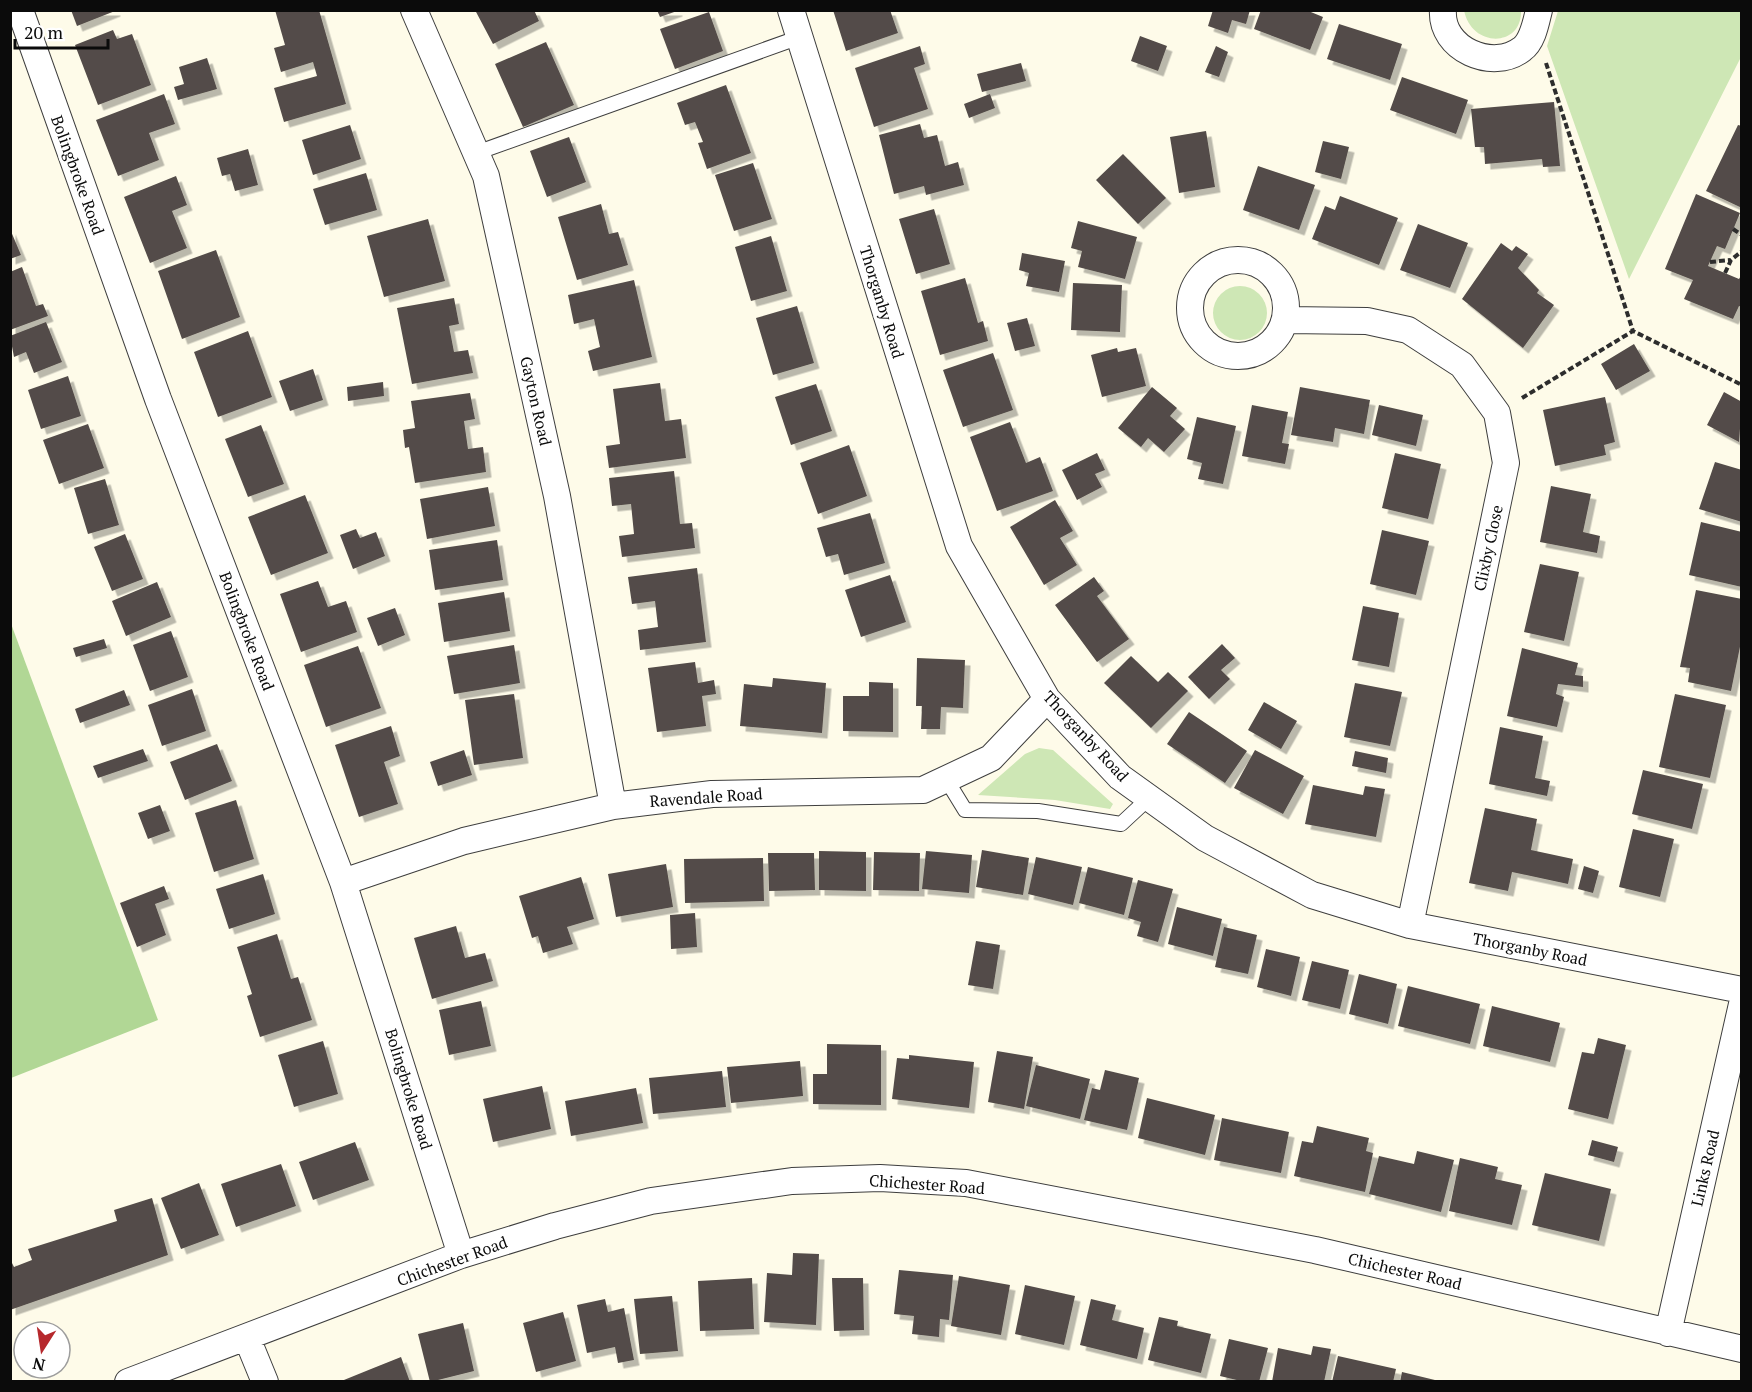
<svg xmlns="http://www.w3.org/2000/svg" width="1752" height="1392" font-family="'PT Serif',serif">
<style>
.green{fill:#cee7b5}
.forest{fill:#b1d795}
.building{fill:#534c48;filter:url(#shadow)}
.lines{fill:none;stroke-linecap:round;stroke-linejoin:round}
.service-casing{stroke:#3e3e3e;stroke-width:16}
.minor-casing{stroke:#3e3e3e;stroke-width:28}
.path{stroke:#2d2d2d;stroke-width:4;stroke-dasharray:6 3;stroke-linecap:butt}
.service{stroke:#fff;stroke-width:14}
.minor{stroke:#fff;stroke-width:26}
.labels{text-anchor:middle;dominant-baseline:central;stroke-width:6;stroke-linejoin:round;paint-order:stroke}
.street-label{font-size:16px;fill:#0b0b0b;stroke:#fff}
</style>
<defs>
<filter id="shadow"><feDropShadow dx="5.5" dy="5.5" stdDeviation="0" flood-color="#0004"/></filter>
</defs>
<rect width="100%" height="100%" fill="#fefbe9"/>
<path class="green" d="M 1464,10 L 1521,11 C 1522,48 1471,48 1464,10 Z
M 1558,11 L 1741,11 L 1741,57 L 1629,279 L 1547,46 Z
M1213 313a27 27 0 1 1 54 0a27 27 0 1 1-54 0Z
M 1039,748 L 1053,750 L 1113,804 L 1110,809 L 1055,800 L 978,795 L 1025,754 Z"/>
<path class="forest" d="M 10,621 L 158,1020 L 11,1078 L 10,1077 Z"/>
<path class="building" d="M 71,10 L 115,10 L 115,11 L 77,26 Z
M 275,10 L 319,10 L 346,104 L 284,122 L 274,88 L 317,76 L 313,62 L 281,72 L 274,48 L 285,45 Z
M 475,10 L 534,10 L 539,21 L 493,44 Z
M 657,10 L 677,10 L 677,11 L 660,17 Z
M 833,10 L 890,10 L 898,33 L 846,51 Z
M 1213,10 L 1250,10 L 1246,24 L 1232,20 L 1228,33 L 1208,26 Z
M 1261,10 L 1306,10 L 1323,17 L 1310,50 L 1254,29 Z
M 709,12 L 723,51 L 675,69 L 660,29 Z
M 1339,24 L 1402,44 L 1390,80 L 1327,59 Z
M 113,30 L 117,39 L 132,34 L 151,85 L 98,105 L 75,45 Z
M 1140,36 L 1167,46 L 1158,71 L 1131,61 Z
M 546,42 L 574,105 L 523,127 L 495,64 Z
M 920,46 L 925,64 L 914,68 L 928,109 L 874,127 L 855,68 Z
M 1216,46 L 1228,52 L 1219,77 L 1205,72 Z
M 207,58 L 217,89 L 178,100 L 174,87 L 184,84 L 179,67 Z
M 1021,63 L 1026,81 L 982,92 L 977,74 Z
M 1402,77 L 1468,100 L 1456,134 L 1390,110 Z
M 726,85 L 751,153 L 707,169 L 698,143 L 703,142 L 695,122 L 685,125 L 677,103 Z
M 164,94 L 175,124 L 149,133 L 159,160 L 118,176 L 96,120 Z
M 990,94 L 995,108 L 969,118 L 964,104 Z
M 1554,102 L 1560,166 L 1543,167 L 1542,159 L 1485,164 L 1484,147 L 1475,147 L 1471,109 Z
M 920,124 L 924,138 L 937,135 L 945,166 L 958,162 L 964,185 L 926,195 L 924,186 L 894,194 L 879,135 Z
M 350,125 L 361,159 L 313,175 L 302,140 Z
M 1738,125 L 1742,126 L 1742,208 L 1706,191 Z
M 1206,131 L 1215,187 L 1179,193 L 1170,137 Z
M 569,137 L 586,182 L 547,197 L 530,151 Z
M 1323,141 L 1349,147 L 1341,179 L 1315,172 Z
M 248,149 L 258,185 L 235,191 L 230,174 L 222,176 L 217,158 Z
M 1123,154 L 1166,198 L 1138,224 L 1096,180 Z
M 753,163 L 772,219 L 734,231 L 715,175 Z
M 1258,166 L 1315,185 L 1299,230 L 1243,210 Z
M 366,173 L 377,210 L 325,225 L 313,189 Z
M 176,176 L 187,205 L 172,211 L 187,248 L 150,263 L 124,197 Z
M 1696,194 L 1740,213 L 1725,249 L 1717,246 L 1708,266 L 1739,279 L 1742,274 L 1742,307 L 1739,306 L 1733,319 L 1684,299 L 1693,280 L 1665,269 Z
M 1340,196 L 1398,218 L 1379,265 L 1312,239 L 1325,206 L 1335,210 Z
M 601,204 L 609,234 L 618,232 L 628,265 L 577,280 L 558,217 Z
M 934,209 L 950,264 L 916,274 L 899,219 Z
M 428,219 L 445,281 L 384,297 L 367,236 Z
M 1078,221 L 1137,237 L 1125,279 L 1078,267 L 1082,251 L 1071,248 Z
M 1418,224 L 1468,243 L 1450,288 L 1400,270 Z
M 10,229 L 21,255 L 10,259 Z
M 771,236 L 787,291 L 751,301 L 735,247 Z
M 1501,243 L 1512,251 L 1516,246 L 1528,254 L 1518,268 L 1539,290 L 1537,293 L 1554,305 L 1523,348 L 1462,299 Z
M 216,250 L 240,317 L 182,339 L 158,271 Z
M 1022,253 L 1065,261 L 1059,292 L 1026,286 L 1029,273 L 1019,270 Z
M 22,267 L 36,306 L 43,304 L 48,316 L 10,330 L 10,272 Z
M 965,278 L 978,323 L 983,321 L 988,341 L 940,355 L 921,291 Z
M 634,280 L 652,357 L 593,371 L 588,351 L 600,347 L 594,319 L 574,324 L 568,295 Z
M 1073,283 L 1122,285 L 1120,332 L 1071,330 Z
M 454,298 L 459,324 L 449,326 L 454,352 L 468,350 L 473,373 L 412,384 L 397,308 Z
M 797,306 L 814,363 L 773,375 L 756,318 Z
M 1027,318 L 1035,346 L 1015,351 L 1007,323 Z
M 46,322 L 62,362 L 34,373 L 26,352 L 14,357 L 10,336 Z
M 248,331 L 272,397 L 218,417 L 194,352 Z
M 1634,344 L 1650,371 L 1616,390 L 1601,364 Z
M 1117,348 L 1118,352 L 1136,348 L 1146,386 L 1102,397 L 1091,355 Z
M 993,353 L 1013,410 L 963,427 L 943,370 Z
M 313,369 L 323,400 L 290,411 L 279,381 Z
M 68,376 L 81,416 L 41,429 L 28,390 Z
M 383,382 L 384,396 L 348,401 L 347,387 Z
M 660,383 L 665,421 L 681,419 L 686,458 L 609,468 L 606,446 L 620,444 L 613,389 Z
M 816,384 L 832,431 L 791,445 L 775,397 Z
M 1152,387 L 1177,408 L 1170,416 L 1185,429 L 1164,452 L 1148,438 L 1141,447 L 1118,428 Z
M 1300,387 L 1370,400 L 1364,434 L 1335,428 L 1333,442 L 1291,435 Z
M 1724,392 L 1742,402 L 1739,442 L 1707,425 Z
M 470,393 L 475,419 L 464,421 L 468,449 L 483,447 L 486,472 L 415,483 L 409,447 L 405,448 L 403,430 L 415,428 L 411,401 Z
M 1605,397 L 1615,442 L 1604,445 L 1606,455 L 1555,466 L 1543,410 Z
M 1252,405 L 1288,412 L 1282,443 L 1289,444 L 1285,464 L 1242,456 Z
M 1379,405 L 1423,415 L 1416,446 L 1372,435 Z
M 1197,417 L 1236,426 L 1223,484 L 1198,479 L 1202,463 L 1187,459 Z
M 1010,422 L 1026,463 L 1040,457 L 1053,491 L 997,511 L 970,437 Z
M 88,424 L 104,468 L 59,484 L 43,440 Z
M 261,425 L 284,484 L 248,497 L 225,439 Z
M 849,445 L 867,496 L 818,514 L 800,463 Z
M 1097,453 L 1105,470 L 1095,474 L 1102,487 L 1077,500 L 1062,470 Z
M 1395,453 L 1441,464 L 1428,519 L 1382,508 Z
M 1715,462 L 1742,470 L 1742,522 L 1699,509 Z
M 674,471 L 680,524 L 692,523 L 695,548 L 622,557 L 619,536 L 634,534 L 631,504 L 612,506 L 609,478 Z
M 105,479 L 119,525 L 88,534 L 74,488 Z
M 1551,486 L 1591,494 L 1583,532 L 1600,536 L 1597,553 L 1540,542 Z
M 488,487 L 495,526 L 427,539 L 420,499 Z
M 305,495 L 328,553 L 271,575 L 248,517 Z
M 1055,500 L 1073,531 L 1060,538 L 1077,565 L 1044,585 L 1010,527 Z
M 870,513 L 885,563 L 844,575 L 838,554 L 826,557 L 817,528 Z
M 1701,522 L 1742,532 L 1742,587 L 1689,575 Z
M 356,529 L 360,538 L 376,532 L 385,556 L 353,569 L 340,535 Z
M 1382,530 L 1429,541 L 1416,595 L 1370,584 Z
M 125,534 L 143,579 L 112,591 L 94,547 Z
M 497,540 L 503,580 L 435,590 L 429,550 Z
M 1540,564 L 1579,572 L 1564,641 L 1524,632 Z
M 697,568 L 706,642 L 640,650 L 638,630 L 658,627 L 655,601 L 632,604 L 628,577 Z
M 890,575 L 906,622 L 861,637 L 845,590 Z
M 1094,577 L 1104,591 L 1097,596 L 1129,639 L 1097,662 L 1055,605 Z
M 318,581 L 328,607 L 346,601 L 357,632 L 301,652 L 280,594 Z
M 157,582 L 171,617 L 126,636 L 112,601 Z
M 1696,590 L 1742,599 L 1742,637 L 1731,691 L 1688,682 L 1690,668 L 1680,667 Z
M 504,592 L 510,631 L 444,642 L 438,603 Z
M 1363,606 L 1399,613 L 1389,667 L 1352,660 Z
M 395,608 L 405,635 L 378,646 L 367,618 Z
M 171,631 L 188,677 L 150,691 L 133,645 Z
M 104,639 L 107,648 L 76,657 L 73,648 Z
M 1222,644 L 1235,658 L 1221,670 L 1230,679 L 1209,699 L 1188,677 Z
M 514,645 L 520,683 L 454,694 L 447,656 Z
M 358,646 L 381,708 L 326,727 L 304,665 Z
M 1522,648 L 1578,663 L 1575,675 L 1583,676 L 1583,687 L 1558,684 L 1556,694 L 1564,697 L 1557,727 L 1507,716 Z
M 1131,656 L 1158,682 L 1168,672 L 1188,691 L 1151,728 L 1104,683 Z
M 917,658 L 965,660 L 963,708 L 941,707 L 940,729 L 921,729 L 922,706 L 916,706 Z
M 695,662 L 698,683 L 714,680 L 716,694 L 702,696 L 706,726 L 657,732 L 648,668 Z
M 773,678 L 826,683 L 822,733 L 740,726 L 744,684 L 772,687 Z
M 869,682 L 893,683 L 893,732 L 843,731 L 843,696 L 869,696 Z
M 1355,683 L 1402,692 L 1390,746 L 1344,737 Z
M 192,689 L 206,731 L 162,746 L 148,705 Z
M 124,690 L 130,705 L 80,723 L 75,709 Z
M 514,694 L 523,758 L 474,765 L 465,700 Z
M 1675,694 L 1726,705 L 1710,778 L 1659,767 Z
M 1264,702 L 1297,721 L 1281,749 L 1248,730 Z
M 1189,712 L 1247,751 L 1225,783 L 1167,744 Z
M 391,726 L 400,756 L 384,762 L 398,804 L 359,817 L 335,745 Z
M 1500,727 L 1543,736 L 1535,778 L 1550,781 L 1547,796 L 1489,784 Z
M 217,744 L 232,781 L 185,800 L 170,762 Z
M 143,749 L 148,761 L 98,778 L 93,766 Z
M 464,750 L 472,775 L 438,786 L 430,762 Z
M 1255,750 L 1304,776 L 1283,814 L 1234,788 Z
M 1355,751 L 1388,758 L 1386,773 L 1352,766 Z
M 1643,770 L 1703,784 L 1692,829 L 1632,814 Z
M 1313,785 L 1363,795 L 1365,786 L 1385,789 L 1376,837 L 1305,824 Z
M 236,800 L 254,859 L 214,872 L 195,813 Z
M 160,805 L 170,831 L 148,839 L 138,813 Z
M 1485,808 L 1537,819 L 1531,850 L 1573,859 L 1568,884 L 1512,872 L 1508,891 L 1469,883 Z
M 1633,829 L 1674,839 L 1660,897 L 1619,887 Z
M 982,850 L 1029,858 L 1023,895 L 976,887 Z
M 819,851 L 866,852 L 866,891 L 819,890 Z
M 926,851 L 972,855 L 969,893 L 922,889 Z
M 874,852 L 920,853 L 919,891 L 873,890 Z
M 768,853 L 814,853 L 815,890 L 769,891 Z
M 1036,857 L 1082,867 L 1073,905 L 1028,894 Z
M 763,858 L 764,901 L 685,903 L 684,859 Z
M 666,864 L 673,907 L 616,917 L 608,874 Z
M 1584,866 L 1599,871 L 1593,893 L 1578,889 Z
M 1088,867 L 1133,878 L 1124,915 L 1079,903 Z
M 263,874 L 275,914 L 229,929 L 216,889 Z
M 581,877 L 594,919 L 567,927 L 573,944 L 543,953 L 538,936 L 532,938 L 519,896 Z
M 1138,880 L 1173,889 L 1158,942 L 1137,936 L 1141,922 L 1128,918 Z
M 164,886 L 169,899 L 155,904 L 166,935 L 137,947 L 120,903 Z
M 1177,907 L 1222,919 L 1213,956 L 1168,944 Z
M 695,913 L 697,947 L 671,949 L 670,915 Z
M 456,926 L 465,958 L 485,953 L 493,981 L 432,999 L 414,938 Z
M 1224,927 L 1257,935 L 1248,974 L 1215,967 Z
M 277,934 L 291,979 L 298,977 L 312,1020 L 260,1037 L 247,996 L 252,994 L 237,947 Z
M 976,941 L 1000,945 L 993,989 L 968,985 Z
M 1266,949 L 1300,957 L 1291,996 L 1257,987 Z
M 1312,961 L 1349,970 L 1340,1009 L 1302,1000 Z
M 1359,974 L 1397,984 L 1388,1024 L 1349,1014 Z
M 1408,986 L 1480,1004 L 1470,1044 L 1398,1026 Z
M 481,1001 L 491,1046 L 449,1055 L 439,1010 Z
M 1492,1006 L 1560,1023 L 1550,1062 L 1483,1046 Z
M 1598,1038 L 1626,1045 L 1608,1119 L 1568,1109 L 1582,1052 L 1594,1054 Z
M 323,1041 L 338,1094 L 294,1107 L 278,1055 Z
M 827,1044 L 881,1045 L 881,1105 L 813,1104 L 813,1074 L 827,1074 Z
M 997,1051 L 1033,1057 L 1024,1109 L 988,1102 Z
M 909,1055 L 974,1062 L 969,1108 L 892,1099 L 897,1058 L 909,1059 Z
M 800,1061 L 803,1096 L 731,1103 L 727,1067 Z
M 1036,1065 L 1090,1079 L 1080,1119 L 1026,1106 Z
M 1105,1070 L 1139,1078 L 1127,1130 L 1084,1120 L 1092,1088 L 1100,1090 Z
M 722,1071 L 726,1107 L 653,1114 L 649,1078 Z
M 542,1086 L 551,1129 L 493,1142 L 483,1099 Z
M 636,1088 L 643,1123 L 571,1136 L 565,1101 Z
M 1147,1098 L 1215,1115 L 1205,1155 L 1138,1138 Z
M 1222,1118 L 1289,1132 L 1281,1173 L 1214,1160 Z
M 1317,1126 L 1369,1138 L 1366,1151 L 1373,1153 L 1365,1192 L 1294,1176 L 1302,1141 L 1313,1143 Z
M 1592,1140 L 1618,1147 L 1614,1162 L 1588,1155 Z
M 355,1142 L 369,1180 L 313,1200 L 299,1162 Z
M 1417,1151 L 1454,1160 L 1441,1212 L 1369,1194 L 1379,1156 L 1414,1164 Z
M 1460,1158 L 1498,1167 L 1495,1179 L 1522,1185 L 1512,1225 L 1449,1211 Z
M 281,1164 L 296,1206 L 236,1227 L 221,1184 Z
M 1545,1173 L 1611,1189 L 1599,1241 L 1532,1225 Z
M 199,1183 L 219,1235 L 181,1249 L 161,1198 Z
M 152,1198 L 168,1255 L 10,1310 L 10,1259 L 14,1267 L 32,1260 L 28,1249 L 117,1221 L 114,1210 Z
M 793,1253 L 819,1254 L 816,1325 L 764,1322 L 767,1273 L 792,1275 Z
M 899,1270 L 953,1275 L 949,1320 L 940,1319 L 939,1337 L 912,1334 L 914,1316 L 894,1314 Z
M 959,1276 L 1010,1285 L 1001,1335 L 951,1326 Z
M 752,1278 L 754,1329 L 700,1331 L 698,1281 Z
M 832,1278 L 863,1278 L 864,1330 L 834,1331 Z
M 1025,1285 L 1075,1296 L 1064,1345 L 1015,1334 Z
M 672,1296 L 678,1351 L 640,1354 L 634,1299 Z
M 605,1299 L 608,1312 L 624,1308 L 634,1360 L 618,1363 L 615,1347 L 587,1353 L 577,1305 Z
M 1091,1299 L 1116,1305 L 1112,1320 L 1144,1328 L 1137,1359 L 1080,1345 Z
M 563,1312 L 576,1361 L 536,1372 L 523,1323 Z
M 1159,1317 L 1178,1321 L 1177,1326 L 1211,1334 L 1201,1373 L 1148,1360 Z
M 463,1323 L 474,1371 L 430,1382 L 418,1334 Z
M 1229,1339 L 1268,1348 L 1259,1382 L 1245,1382 L 1220,1376 Z
M 1313,1346 L 1331,1349 L 1324,1382 L 1272,1382 L 1278,1348 L 1311,1355 Z
M 1338,1356 L 1396,1369 L 1393,1382 L 1332,1382 Z
M 401,1357 L 410,1382 L 339,1382 L 371,1369 Z
M 1402,1372 L 1439,1381 L 1439,1382 L 1400,1382 Z"/>
<g class="lines">
<g class="service-casing">
<path id="service" d="M 476,153 L 800,37
M 946,779 L 965,810 L 1038,811 L 1121,824 L 1149,798"/>
</g>
<g class="minor-casing">
<path id="minor" d="M 20,10 L 158,399 L 343,882 L 461,1255
M 414,10 L 486,176 L 557,496 L 613,806
M 791,10 L 959,546 L 1047,699 L 1120,777 L 1205,838 L 1312,895 L 1410,925 L 1742,990
M 1443,10 C 1440,49 1493,72 1522,49 C 1533,41 1536,22 1539,10
M1190 308a48 48 0 1 1 96 0a48 48 0 1 1-96 0Z
M 1286,320 L 1367,321 L 1408,330 L 1462,365 L 1497,413 L 1506,463 L 1410,925
M 343,882 L 464,841 L 613,806 L 712,794 L 923,790 L 991,758 L 1047,699
M 1668,1333 L 1742,1004
M 247,1338 L 265,1382
M 128,1382 L 461,1255 L 555,1226 L 651,1201 L 792,1181 L 880,1178 L 966,1183 L 1315,1250 L 1742,1349"/>
</g>
<path class="path" d="M 1546,63 L 1633,331
M 1733,229 L 1742,235
M 1710,262 L 1730,260
M 1725,273 L 1731,260 L 1742,251
M 1522,398 L 1633,331 L 1742,385"/>
<use href="#service" class="service"/>
<use href="#minor" class="minor"/>
</g>
<g class="labels">
<g class="street-label">
<text transform="translate(78 175) rotate(70)">Bolingbroke Road</text>
<text transform="translate(882 302) rotate(73)">Thorganby Road</text>
<text transform="translate(536 401) rotate(77)">Gayton Road</text>
<text transform="translate(1488 548) rotate(-78)">Clixby Close</text>
<text transform="translate(247 631) rotate(69)">Bolingbroke Road</text>
<text transform="translate(1086 736) rotate(47)">Thorganby Road</text>
<text transform="translate(706 797) rotate(-4)">Ravendale Road</text>
<text transform="translate(1530 949) rotate(11)">Thorganby Road</text>
<text transform="translate(409 1089) rotate(73)">Bolingbroke Road</text>
<text transform="translate(1705 1168) rotate(-77)">Links Road</text>
<text transform="translate(927 1184) rotate(4)">Chichester Road</text>
<text transform="translate(452 1261) rotate(-20)">Chichester Road</text>
<text transform="translate(1405 1271) rotate(13)">Chichester Road</text>
</g>
</g>
<rect width="1752" height="1392" fill="none" stroke="#0b0b0b" stroke-width="24"/>
<g transform="translate(42 1350) rotate(192)"><circle r="28" fill="#ffffff" stroke="#9d9d9d" stroke-width="1.5"/>
<path d="M0-4.5L10 22L0 15L-10 22Z" fill="#b6282c"/>
<text y="-9" font-size="16" font-weight="bold" text-anchor="middle" fill="#0b0b0b">N</text>
</g>
<path d="M15 39v9h93v-9" fill="none" stroke="#0b0b0b" stroke-width="3"/>
<text x="24" y="39" font-size="18" fill="#0b0b0b" stroke="#ffffff" stroke-width="4.5" paint-order="stroke">20 m</text>
</svg>
